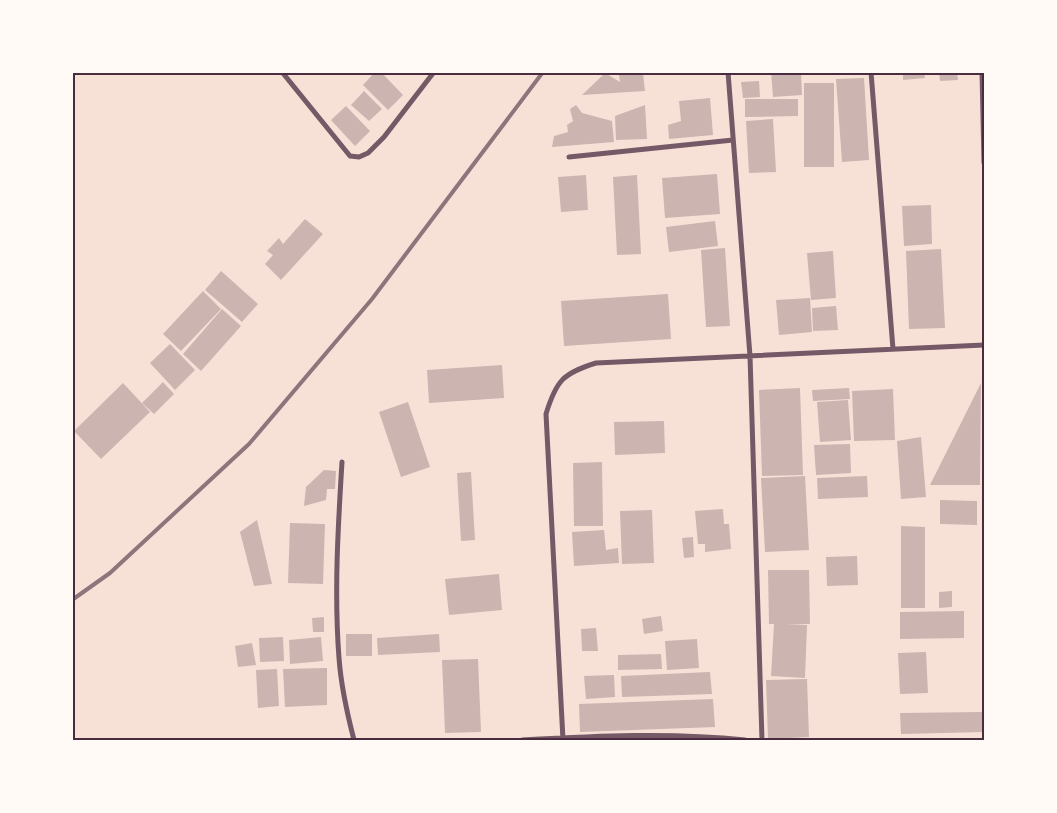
<svg xmlns="http://www.w3.org/2000/svg" width="1057" height="813" font-family="'Playfair Display',serif">
<style>
.building{fill:#ccb4b1}
.lines{fill:none;stroke-linecap:round;stroke-linejoin:round}
.minor{stroke:#755966;stroke-width:5}
.rail{stroke:#8f747c;stroke-width:4}
.neatline{fill:none;stroke:#4a2c40;stroke-width:2}
</style>
<rect width="100%" height="100%" fill="#f7e1d7"/>
<path class="building" d="M 375,72 L 381,72 L 403,95 L 388,110 L 363,85 Z
M 771,72 L 801,72 L 802,95 L 773,97 Z
M 903,72 L 924,72 L 925,78 L 903,80 Z
M 939,72 L 957,72 L 958,80 L 940,81 Z
M 605,73 L 620,82 L 619,75 L 643,73 L 645,91 L 582,95 Z
M 864,78 L 869,160 L 842,162 L 836,79 Z
M 759,81 L 760,97 L 743,98 L 741,82 Z
M 804,83 L 834,83 L 834,167 L 804,167 Z
M 364,91 L 382,109 L 369,121 L 351,105 Z
M 710,98 L 713,135 L 669,139 L 668,125 L 681,121 L 679,101 Z
M 745,99 L 798,99 L 798,116 L 745,117 Z
M 576,105 L 582,113 L 612,121 L 614,142 L 552,147 L 554,136 L 568,132 L 567,125 L 573,121 L 570,109 Z
M 645,105 L 647,139 L 616,140 L 615,116 Z
M 346,106 L 370,131 L 355,146 L 331,120 Z
M 773,119 L 776,172 L 749,173 L 746,121 Z
M 717,174 L 720,214 L 665,218 L 662,178 Z
M 586,175 L 588,210 L 561,212 L 558,177 Z
M 637,175 L 641,254 L 617,255 L 613,177 Z
M 931,205 L 932,244 L 904,246 L 902,206 Z
M 305,219 L 323,234 L 281,280 L 265,264 L 273,255 L 267,251 L 279,238 L 283,244 Z
M 715,221 L 718,246 L 669,252 L 666,227 Z
M 725,248 L 730,326 L 706,327 L 701,250 Z
M 941,249 L 945,328 L 909,329 L 906,251 Z
M 833,251 L 836,298 L 811,300 L 807,253 Z
M 221,271 L 258,304 L 242,322 L 205,290 Z
M 203,291 L 221,309 L 181,351 L 163,334 Z
M 668,294 L 671,339 L 564,346 L 561,301 Z
M 810,298 L 812,332 L 779,335 L 776,300 Z
M 836,306 L 838,330 L 813,331 L 812,308 Z
M 222,309 L 241,326 L 201,371 L 183,354 Z
M 170,344 L 195,370 L 175,390 L 150,363 Z
M 502,365 L 504,398 L 429,403 L 427,370 Z
M 163,382 L 174,394 L 154,414 L 142,403 Z
M 123,383 L 150,412 L 101,459 L 74,431 Z
M 981,383 L 980,485 L 930,485 Z
M 800,388 L 803,475 L 762,476 L 759,390 Z
M 849,388 L 850,399 L 813,401 L 812,390 Z
M 893,389 L 895,440 L 854,441 L 852,391 Z
M 848,400 L 851,440 L 820,442 L 817,402 Z
M 408,402 L 430,467 L 401,477 L 379,412 Z
M 664,421 L 665,453 L 615,455 L 614,422 Z
M 921,437 L 926,497 L 901,499 L 897,441 Z
M 850,444 L 851,473 L 816,475 L 814,445 Z
M 602,462 L 603,526 L 574,526 L 573,463 Z
M 324,470 L 336,471 L 335,489 L 327,489 L 326,500 L 304,506 L 306,487 Z
M 471,472 L 475,540 L 461,541 L 457,473 Z
M 805,476 L 809,550 L 765,552 L 761,478 Z
M 867,476 L 868,497 L 818,499 L 817,478 Z
M 940,500 L 977,501 L 977,525 L 940,524 Z
M 723,509 L 724,524 L 729,524 L 731,549 L 705,552 L 705,544 L 698,544 L 695,511 Z
M 652,510 L 654,563 L 622,564 L 620,511 Z
M 257,520 L 272,584 L 254,586 L 240,532 Z
M 290,523 L 325,524 L 323,584 L 288,583 Z
M 901,526 L 925,527 L 925,608 L 901,608 Z
M 604,530 L 606,550 L 618,548 L 619,563 L 574,566 L 572,532 Z
M 693,537 L 694,557 L 684,558 L 682,538 Z
M 857,556 L 858,585 L 827,586 L 826,557 Z
M 768,570 L 809,570 L 810,624 L 786,624 L 807,625 L 805,678 L 771,676 L 774,624 L 769,624 Z
M 499,574 L 502,610 L 449,615 L 445,579 Z
M 952,591 L 952,607 L 939,608 L 939,592 Z
M 964,611 L 964,638 L 900,639 L 900,612 Z
M 661,616 L 663,631 L 644,634 L 642,619 Z
M 324,617 L 324,632 L 313,632 L 312,618 Z
M 596,628 L 598,651 L 582,651 L 581,629 Z
M 346,634 L 372,634 L 372,656 L 346,656 Z
M 439,634 L 440,652 L 378,655 L 377,638 Z
M 283,637 L 284,661 L 260,662 L 259,638 Z
M 321,637 L 323,661 L 290,664 L 289,640 Z
M 697,639 L 699,668 L 667,670 L 665,641 Z
M 252,643 L 256,665 L 238,667 L 235,646 Z
M 926,652 L 928,693 L 900,694 L 898,653 Z
M 661,654 L 662,669 L 618,670 L 618,655 Z
M 478,659 L 481,732 L 445,733 L 442,660 Z
M 327,668 L 327,705 L 285,707 L 283,669 Z
M 277,669 L 279,706 L 258,708 L 256,670 Z
M 710,672 L 712,694 L 622,697 L 621,676 Z
M 614,675 L 615,697 L 586,699 L 584,676 Z
M 807,679 L 809,737 L 768,739 L 766,680 Z
M 713,699 L 715,727 L 580,732 L 579,704 Z
M 984,712 L 984,732 L 901,734 L 900,713 Z"/>
<g class="lines">
<path class="minor" d="M 282,72 L 350,156 L 359,157 L 368,153 L 384,137 L 434,72
M 728,72 L 750,356 L 762,740
M 871,72 L 893,349
M 982,72 L 984,163
M 569,157 L 733,140
M 342,462 C 338,527 334,593 339,658 C 341,686 347,713 354,740
M 522,740 C 595,736 671,732 745,740
M 563,740 L 546,414 C 556,381 563,373 596,363 L 984,345"/>
<path class="rail" d="M 72,600 L 110,573 L 249,444 L 372,299 L 543,72"/>
</g>
<rect width="1057" height="813" fill="none" stroke="#fffaf5" stroke-width="148"/>
<rect x="74" y="74" width="909" height="665" class="neatline"/>
</svg>
